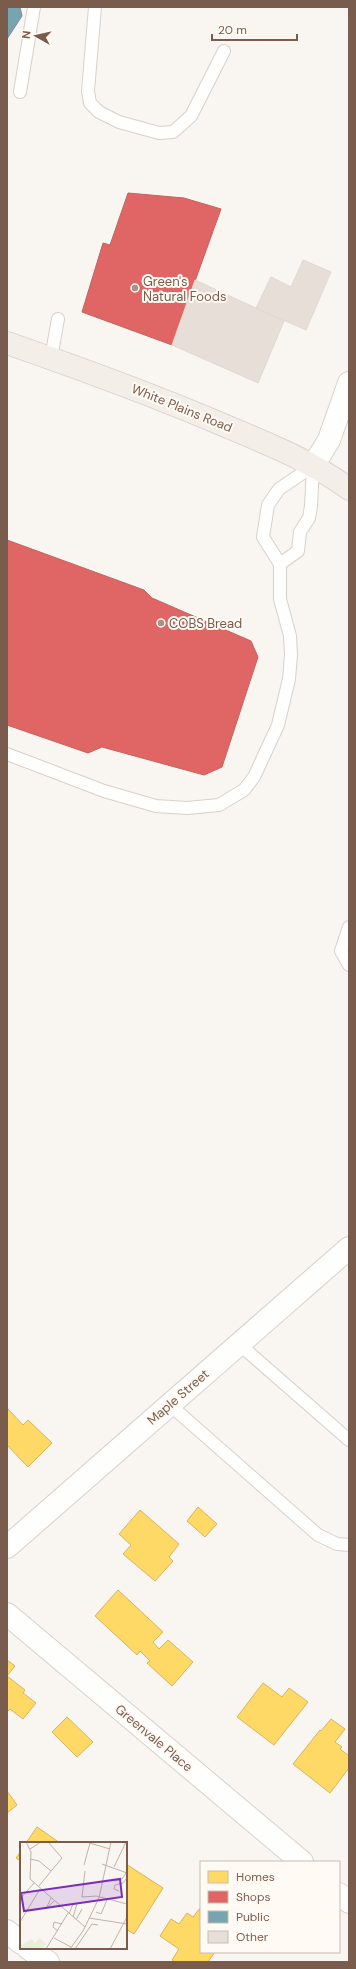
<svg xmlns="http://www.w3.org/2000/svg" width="356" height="1969" font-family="'DM Sans',sans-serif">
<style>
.homes{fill:#ffd966;stroke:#d7b45e}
.shops{fill:#e06666;stroke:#c1635e}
.public{fill:#76a5af;stroke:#778f92}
.building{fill:#e6ded7;stroke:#e2d8d2}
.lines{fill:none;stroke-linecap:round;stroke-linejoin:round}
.lane-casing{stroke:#d7d1cb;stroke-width:14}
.street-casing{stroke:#d7d1cb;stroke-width:24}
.primary-casing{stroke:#dad1cc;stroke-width:24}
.lane{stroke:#fefefd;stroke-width:12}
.street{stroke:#fefefd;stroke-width:22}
.primary{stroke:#f3eee8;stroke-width:22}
.poi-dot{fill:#a69286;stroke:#fffaf3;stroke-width:1.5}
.labels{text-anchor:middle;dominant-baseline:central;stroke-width:4;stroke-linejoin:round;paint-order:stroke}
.poi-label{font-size:13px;fill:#7a5c4d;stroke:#fffaf3;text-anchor:start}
.street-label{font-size:13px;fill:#7a5c4d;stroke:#fffaf3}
.inset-road{fill:none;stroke:#c2b3aa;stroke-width:1}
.view{fill:#7b2cbf;fill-opacity:0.15;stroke:#7b2cbf;stroke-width:2}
.inset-edge{fill:none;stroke:#7a5c4d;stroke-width:2}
</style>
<rect width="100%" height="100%" fill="#f9f5f0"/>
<path class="homes" d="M 7,1408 L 23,1425 L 28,1420 L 52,1443 L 28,1467 L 7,1445 Z
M 198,1507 L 217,1524 L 205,1537 L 187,1521 Z
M 140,1510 L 179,1544 L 169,1557 L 173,1561 L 155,1581 L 123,1554 L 131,1545 L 119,1534 Z
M 118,1590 L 163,1632 L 153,1642 L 159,1649 L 168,1640 L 193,1662 L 172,1686 L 147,1663 L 150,1661 L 140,1651 L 137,1655 L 95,1616 Z
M 7,1660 L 15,1666 L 7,1676 L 25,1690 L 23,1693 L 36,1703 L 23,1719 L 10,1709 L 7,1712 Z
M 263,1683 L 282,1697 L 289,1688 L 308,1702 L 274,1745 L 237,1717 Z
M 67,1717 L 93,1742 L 77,1757 L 52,1732 Z
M 331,1719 L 345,1729 L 335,1742 L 342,1747 L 340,1749 L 349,1756 L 349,1768 L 330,1793 L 293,1764 L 320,1730 L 321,1731 Z
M 7,1791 L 17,1805 L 7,1813 Z
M 37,1827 L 60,1843 L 26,1843 Z
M 21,1851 L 21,1861 L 16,1858 Z
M 126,1864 L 163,1888 L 134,1934 L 126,1929 Z
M 200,1908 L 201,1952 L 215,1952 L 208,1962 L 175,1962 L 172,1960 L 179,1949 L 160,1936 L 171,1919 L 179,1924 L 187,1913 L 193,1917 Z"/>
<path class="shops" d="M 128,193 L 184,198 L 221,209 L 172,345 L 82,312 L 103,243 L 110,245 Z
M 7,540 L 144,590 L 152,598 L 251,641 L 258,657 L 222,767 L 204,775 L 102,747 L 88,753 L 7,725 Z"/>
<path class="public" d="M 7,7 L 20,7 L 22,16 L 7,39 Z"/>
<path class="building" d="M 303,260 L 331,272 L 306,330 L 256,308 L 271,277 L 291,287 Z
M 195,280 L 284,321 L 258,383 L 172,345 Z"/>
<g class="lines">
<g class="lane-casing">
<path id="lane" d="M 95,7 L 88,91 L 90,103 L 99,112 L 119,122 L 159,133 L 173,132 L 191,116 L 224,51
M 20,92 L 34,7
M 51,358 L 58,319
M 280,564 L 298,551 L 300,532 L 309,518 L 311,506 L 313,466
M 7,754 L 104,791 L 156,806 L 187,808 L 219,805 L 244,790 L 254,777 L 278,725 L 289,679 L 291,655 L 290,636 L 280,599 L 280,564 L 263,537 L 268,505 L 279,489 L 313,466
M 349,927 L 341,951 L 349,965
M 239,1344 L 349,1440
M 170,1405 L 318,1535 L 337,1544 L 349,1545"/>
</g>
<g class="street-casing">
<path id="street" d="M 313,466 L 329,440 L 349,383
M 7,1547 L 349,1248
M 7,1614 L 302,1862
M 339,1894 L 349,1902
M 7,1931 L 21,1943
M 28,1948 L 48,1962"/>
</g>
<g class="primary-casing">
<path id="primary" d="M 7,343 C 82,369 156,396 228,427 C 269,444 313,462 349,489"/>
</g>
<use href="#lane" class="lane"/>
<use href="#street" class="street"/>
<use href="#primary" class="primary"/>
</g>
<g class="poi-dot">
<circle cx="135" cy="288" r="4"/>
<circle cx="161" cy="623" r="4"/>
</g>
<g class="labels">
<g class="poi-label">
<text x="143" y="281">Green's<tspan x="143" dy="15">Natural Foods</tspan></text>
<text x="169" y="623">COBS Bread</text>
</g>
<g class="street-label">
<text transform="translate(182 408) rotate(22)">White Plains Road</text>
<text transform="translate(178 1397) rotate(-41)">Maple Street</text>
<text transform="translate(154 1738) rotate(40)">Greenvale Place</text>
</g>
</g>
<g transform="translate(20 1842)">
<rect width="107" height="107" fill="#f9f5f0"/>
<path d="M 20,96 L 26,102 L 21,107 L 0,107 L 0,104 L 12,97 L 15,101 Z" fill="#e7f0db"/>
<path class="inset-road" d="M 6,0 L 11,10 L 10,37 L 65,85M 66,0 L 90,7M 10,7 L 21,0M 10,17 L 19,19 L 31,29M 82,22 L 107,31M 64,23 L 70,1M 94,25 L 106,0M 65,29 L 62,55 L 76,54 L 107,62M 95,39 L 102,37 L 106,31M 18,45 L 42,16 L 28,0M 99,49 L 94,47 L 95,43 L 103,41 L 107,36M 31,56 L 26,67 L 34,59M 0,57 L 14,41M 76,70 L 81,72 L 87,58M 49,72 L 53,62 L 57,62 L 53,75M 69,76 L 107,82M 56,78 L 62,67M 0,80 L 20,47M 38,89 L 33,85 L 34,80 L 42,82M 34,96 L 51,105M 26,107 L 48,71M 50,107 L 63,89 L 79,56 L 91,0M 55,107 L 72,82 L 78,83M 90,107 L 107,75"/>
<path class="view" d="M 100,37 L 102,55 L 4,69 L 1,51 Z"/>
<rect width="107" height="107" class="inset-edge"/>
</g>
<rect width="356" height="1969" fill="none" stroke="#7a5c4d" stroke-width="16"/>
<rect x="200" y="1861" width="140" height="92" fill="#fffaf3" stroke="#cabbb1"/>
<rect x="208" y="1871" width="20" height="12" fill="#ffd966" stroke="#cabbb1"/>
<text x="236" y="1881" font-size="12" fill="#7a5c4d">Homes</text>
<rect x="208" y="1891" width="20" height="12" fill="#e06666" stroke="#cabbb1"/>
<text x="236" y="1901" font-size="12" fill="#7a5c4d">Shops</text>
<rect x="208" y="1911" width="20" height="12" fill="#76a5af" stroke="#cabbb1"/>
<text x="236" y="1921" font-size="12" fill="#7a5c4d">Public</text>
<rect x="208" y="1931" width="20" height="12" fill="#e6ded7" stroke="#cabbb1"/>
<text x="236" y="1941" font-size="12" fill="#7a5c4d">Other</text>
<g transform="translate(36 36) rotate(278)" stroke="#fffaf3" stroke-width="3" paint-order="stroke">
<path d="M0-3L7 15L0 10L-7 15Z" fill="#7a5c4d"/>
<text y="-6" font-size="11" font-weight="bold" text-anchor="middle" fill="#7a5c4d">N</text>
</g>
<path d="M212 34v6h85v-6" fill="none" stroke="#7a5c4d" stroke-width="2"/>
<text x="218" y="34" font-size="12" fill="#7a5c4d" stroke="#fffaf3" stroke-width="3" paint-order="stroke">20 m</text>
</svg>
